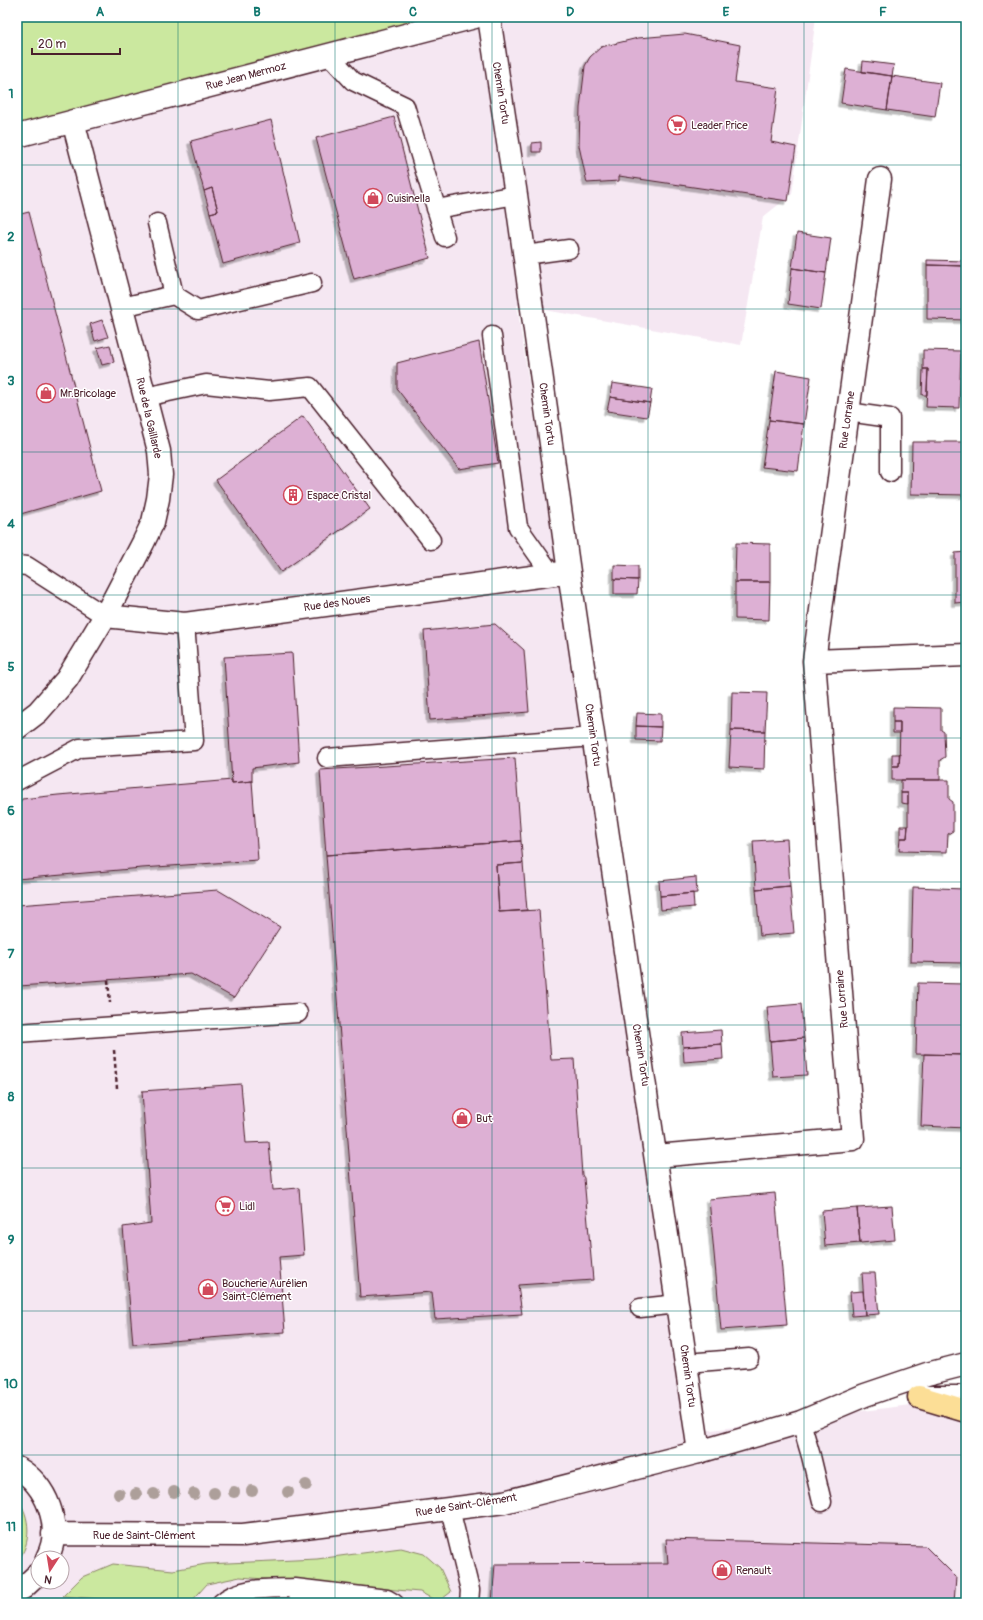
<svg xmlns="http://www.w3.org/2000/svg" width="983" height="1620" font-family="Pangolin,sans-serif">
<style>
.built{fill:#f5e7f2;fill-rule:evenodd}
.green{fill:#cbe89f;stroke:#8a8465}
.building{fill:#ddb0d4;stroke:#4a1f2b;filter:url(#shadow)}
.lines{fill:none;stroke-linecap:round;stroke-linejoin:round}
.lane-casing{stroke:#4a1f2b;stroke-width:21}
.street-casing{stroke:#4a1f2b;stroke-width:25}
.secondary-casing{stroke:#4a1f2b;stroke-width:25}
.primary-casing{stroke:#4a1f2b;stroke-width:25}
.path{stroke:#4a1f2b;stroke-width:2.5;stroke-dasharray:4 3;stroke-linecap:butt}
.lane{stroke:#fff;stroke-width:18}
.street{stroke:#fff;stroke-width:22}
.secondary{stroke:#fff;stroke-width:22}
.primary{stroke:#fcde96;stroke-width:22}
.tree{fill:#ad9f9a}
.grid{fill:none;stroke:#0f766e;stroke-width:1;stroke-opacity:0.55}
.labels{text-anchor:middle;dominant-baseline:central;stroke-width:3;stroke-linejoin:round;paint-order:stroke}
.street-label{font-size:11px;fill:#4a1f2b;stroke:#fff}
.poi-label{font-size:11px;fill:#4a1f2b;stroke:#fff;text-anchor:start}
.neatline{fill:none;stroke:#0f766e;stroke-width:1.5}
.grid-label{font-size:13px;text-anchor:middle;font-weight:bold;fill:#0f766e}
</style>
<defs>
<filter id="shadow"><feDropShadow dx="-3.5" dy="3.5" stdDeviation="0" flood-color="#0004"/></filter>
</defs>
<rect width="100%" height="100%" fill="#fff"/>
<filter id="ink" filterUnits="userSpaceOnUse"><feTurbulence type="fractalNoise" baseFrequency=".025" numOctaves="2"/><feDisplacementMap in="SourceGraphic" scale="8" xChannelSelector="R" yChannelSelector="G"/><feConvolveMatrix kernelMatrix="1 2 1 2 8 2 1 2 1" color-interpolation-filters="sRGB"/></filter>
<g filter="url(#ink)">
<path class="built" d="M 451,17 L 816,17 L 792,194 L 763,217 L 741,345 L 517,305 L 688,1433 L 966,1398 L 966,1603 L 17,1603 L 17,133 ZM 38,1558 L 62,1558 L 62,1582 L 38,1582 Z"/>
<path class="green" d="M 17,17 L 451,17 L 17,133 Z
M 17,1499 C 31,1515 32,1545 17,1561 Z
M 401,1548 L 424,1554 L 440,1568 L 451,1592 L 438,1602 L 420,1592 L 240,1577 L 207,1584 L 190,1603 L 149,1603 L 63,1596 L 82,1577 L 113,1564 L 173,1570 L 206,1564 L 317,1559 Z"/>
<path class="building" d="M 685,34 L 740,45 L 735,82 L 778,88 L 771,142 L 796,147 L 788,201 L 619,176 L 619,181 L 587,183 L 579,146 L 580,108 L 585,66 L 590,57 L 601,47 L 638,38 Z
M 863,61 L 894,65 L 892,76 L 862,72 Z
M 846,69 L 892,76 L 887,110 L 841,103 Z
M 892,76 L 940,83 L 935,117 L 887,110 Z
M 394,117 L 430,258 L 354,279 L 316,138 Z
M 271,120 L 300,243 L 223,264 L 210,213 L 218,211 L 212,188 L 204,191 L 191,141 Z
M 541,142 L 541,152 L 532,152 L 532,143 Z
M 212,188 L 218,211 L 210,213 L 204,191 Z
M 29,212 L 101,491 L 17,515 L 17,215 Z
M 797,233 L 831,238 L 826,273 L 792,268 Z
M 927,260 L 966,261 L 966,266 L 927,265 Z
M 927,265 L 964,266 L 964,273 L 966,273 L 966,320 L 927,319 Z
M 792,268 L 826,273 L 821,309 L 788,304 Z
M 102,320 L 108,337 L 95,341 L 90,324 Z
M 479,342 L 498,463 L 459,469 L 397,389 L 397,363 Z
M 110,345 L 114,362 L 102,365 L 97,348 Z
M 923,350 L 961,351 L 959,408 L 926,407 L 928,369 L 923,369 Z
M 923,369 L 928,369 L 927,395 L 922,395 Z
M 776,371 L 811,377 L 804,424 L 769,420 Z
M 612,383 L 652,389 L 650,403 L 610,397 Z
M 610,397 L 650,403 L 647,417 L 607,411 Z
M 303,416 L 370,509 L 281,572 L 216,480 Z
M 769,420 L 804,424 L 798,471 L 762,467 Z
M 912,442 L 965,442 L 966,495 L 911,494 Z
M 736,543 L 770,544 L 770,582 L 735,582 Z
M 966,552 L 966,602 L 955,603 L 955,553 Z
M 614,565 L 638,566 L 638,580 L 614,579 Z
M 614,579 L 638,580 L 637,594 L 614,594 Z
M 735,582 L 770,582 L 769,620 L 735,619 Z
M 495,624 L 524,650 L 529,712 L 430,720 L 424,631 Z
M 292,653 L 299,762 L 252,768 L 252,781 L 232,783 L 224,657 Z
M 732,692 L 767,693 L 765,731 L 731,730 Z
M 893,707 L 941,708 L 941,730 L 944,732 L 945,757 L 940,760 L 940,780 L 892,780 L 892,766 L 899,766 L 900,722 L 893,722 Z
M 637,713 L 661,714 L 661,727 L 636,726 Z
M 893,722 L 900,722 L 900,733 L 893,733 Z
M 636,726 L 661,727 L 660,741 L 636,740 Z
M 731,730 L 765,731 L 764,769 L 729,767 Z
M 892,754 L 900,754 L 899,766 L 892,766 Z
M 515,758 L 521,841 L 326,855 L 320,770 Z
M 232,780 L 232,783 L 252,781 L 258,860 L 142,868 L 17,879 L 17,807 L 22,799 L 58,795 Z
M 901,780 L 949,780 L 949,799 L 953,802 L 953,831 L 948,834 L 947,852 L 899,851 L 900,838 L 907,838 L 908,826 L 908,793 L 901,793 Z
M 901,793 L 908,793 L 908,804 L 901,803 Z
M 900,826 L 908,826 L 907,838 L 900,838 Z
M 787,839 L 790,886 L 756,889 L 753,841 Z
M 521,841 L 523,863 L 496,865 L 499,912 L 539,910 L 551,1060 L 574,1059 L 582,1175 L 584,1178 L 593,1280 L 518,1285 L 522,1314 L 435,1319 L 432,1292 L 360,1297 L 326,855 Z
M 523,863 L 527,910 L 499,912 L 496,865 Z
M 696,877 L 697,893 L 660,896 L 659,881 Z
M 790,886 L 794,933 L 760,936 L 756,889 Z
M 913,887 L 964,889 L 963,963 L 911,962 Z
M 964,889 L 966,889 L 966,963 L 963,963 Z
M 218,890 L 280,927 L 234,998 L 191,974 L 19,986 L 17,963 L 17,905 Z
M 693,893 L 694,907 L 661,910 L 660,896 Z
M 918,983 L 966,984 L 966,1055 L 916,1054 Z
M 801,1004 L 804,1038 L 770,1041 L 767,1007 Z
M 721,1030 L 722,1044 L 683,1047 L 682,1033 Z
M 804,1038 L 807,1075 L 773,1077 L 770,1041 Z
M 722,1044 L 723,1059 L 684,1062 L 683,1047 Z
M 924,1054 L 966,1055 L 966,1128 L 921,1126 Z
M 241,1084 L 246,1143 L 269,1142 L 273,1190 L 299,1188 L 304,1255 L 279,1257 L 285,1332 L 133,1344 L 123,1227 L 151,1223 L 142,1091 Z
M 775,1193 L 787,1325 L 721,1330 L 709,1199 Z
M 892,1206 L 895,1240 L 860,1243 L 857,1208 Z
M 857,1208 L 860,1243 L 825,1246 L 822,1211 Z
M 862,1273 L 875,1273 L 879,1314 L 865,1315 Z
M 863,1291 L 865,1315 L 852,1316 L 850,1292 Z
M 666,1539 L 925,1546 L 956,1577 L 954,1603 L 492,1603 L 495,1564 L 668,1563 Z"/>
<g class="lines">
<g class="lane-casing">
<path id="lane" d="M 329,55 L 353,81 L 405,106 L 445,237
M 436,209 L 516,195
M 157,223 L 174,295
M 525,255 L 569,249
M 122,307 L 174,295 L 198,310 L 312,283
M 492,336 L 518,527 L 552,575
M 145,397 L 206,384 L 269,391 L 310,387 L 431,540
M 848,412 L 890,418 L 890,472
M 17,565 L 27,566 L 105,616
M 327,758 L 593,737
M 17,781 L 80,748 L 194,741 L 185,624
M 17,1033 L 298,1013
M 640,1308 L 678,1304
M 686,1363 L 749,1358
M 801,1422 L 811,1456 L 822,1502
M 450,1509 L 470,1590 L 469,1603
M 295,1588 L 387,1599 L 394,1603
M 221,1603 C 240,1586 271,1589 295,1588 L 302,1603"/>
</g>
<g class="street-casing">
<path id="street" d="M 489,17 L 516,195 L 569,572 L 699,1452
M 17,136 L 475,17
M 105,616 L 185,624 L 569,572
M 814,661 L 966,655
M 17,728 L 38,712 L 67,679 L 105,616 L 143,543 L 153,522 L 158,499 L 161,475 L 159,451 L 73,121
M 656,1156 L 853,1139 L 814,661 L 880,179"/>
</g>
<g class="secondary-casing">
<path id="secondary" d="M 926,1397 L 966,1397
M 17,1468 C 46,1483 64,1527 47,1558
M 53,1534 L 243,1535 L 504,1502 L 699,1452 L 801,1422 L 865,1395 L 927,1374 L 966,1364
M 17,1591 L 23,1588 L 38,1574"/>
</g>
<g class="primary-casing">
<path id="primary" d="M 919,1397 L 966,1411"/>
</g>
<path class="path" d="M 108,980 L 110,1003
M 114,1050 L 117,1088"/>
<use href="#lane" class="lane"/>
<use href="#street" class="street"/>
<use href="#secondary" class="secondary"/>
<use href="#primary" class="primary"/>
</g>
<g class="tree">
<circle cx="306" cy="1485" r="6"/>
<circle cx="252" cy="1491" r="6"/>
<circle cx="174" cy="1492" r="6"/>
<circle cx="234" cy="1492" r="6"/>
<circle cx="288" cy="1492" r="6"/>
<circle cx="214" cy="1493" r="6"/>
<circle cx="119" cy="1494" r="6"/>
<circle cx="136" cy="1494" r="6"/>
<circle cx="154" cy="1494" r="6"/>
<circle cx="194" cy="1494" r="6"/>
</g>
</g>
<path class="grid" d="M 178,17 L 178,1603M 335,17 L 335,1603M 492,17 L 492,1603M 648,17 L 648,1603M 804,17 L 804,1603M 17,165 L 966,165M 17,309 L 966,309M 17,452 L 966,452M 17,595 L 966,595M 17,738 L 966,738M 17,882 L 966,882M 17,1025 L 966,1025M 17,1168 L 966,1168M 17,1311 L 966,1311M 17,1455 L 966,1455"/>
<defs>
<g id="supermarket-ring" transform="scale(1)"><circle r="9.5" fill="#fff" stroke="#d1495b" stroke-width="1.5"/><path d="M-6-5.5h2.5l.6 2H6L4.5 2H-2.5L-4.4-4H-6ZM-1.5 3.2a1.3 1.3 0 1 0 .1 0ZM3 3.2a1.3 1.3 0 1 0 .1 0Z" fill="#d1495b"/></g>
<g id="shop-ring" transform="scale(1)"><circle r="9.5" fill="#fff" stroke="#d1495b" stroke-width="1.5"/><path d="M-5-2.5h2.3a2.7 3.5 0 0 1 5.4 0H5L5.5 6h-11ZM-1.5-2.5h3a1.5 2.3 0 0 0-3 0Z" fill="#d1495b"/></g>
<g id="building-ring" transform="scale(1)"><circle r="9.5" fill="#fff" stroke="#d1495b" stroke-width="1.5"/><path d="M-4-6H4V6H1V3H-1V6H-4ZM-2.5-4.3h1.7v1.8h-1.7ZM.8-4.3h1.7v1.8H.8ZM-2.5-1h1.7V.8h-1.7ZM.8-1h1.7V.8H.8Z" fill="#d1495b"/></g>
</defs>
<g fill-rule="evenodd">
<use href="#supermarket-ring" x="677" y="125"/>
<use href="#shop-ring" x="373" y="198"/>
<use href="#shop-ring" x="46" y="393"/>
<use href="#building-ring" x="293" y="495"/>
<use href="#shop-ring" x="462" y="1118"/>
<use href="#supermarket-ring" x="225" y="1206"/>
<use href="#shop-ring" x="208" y="1289"/>
<use href="#shop-ring" x="722" y="1570"/>
</g>
<g class="labels">
<g class="street-label">
<text transform="translate(246 76) rotate(-15)">Rue Jean Mermoz</text>
<text transform="translate(501 93) rotate(81)">Chemin Tortu</text>
<text transform="translate(547 414) rotate(82)">Chemin Tortu</text>
<text transform="translate(149 418) rotate(77)">Rue de la Gaillarde</text>
<text transform="translate(847 420) rotate(-82)">Rue Lorraine</text>
<text transform="translate(337 603) rotate(-8)">Rue des Noues</text>
<text transform="translate(593 735) rotate(82)">Chemin Tortu</text>
<text transform="translate(842 999) rotate(-95)">Rue Lorraine</text>
<text transform="translate(641 1055) rotate(81)">Chemin Tortu</text>
<text transform="translate(688 1376) rotate(82)">Chemin Tortu</text>
<text transform="translate(466 1505) rotate(-9)">Rue de Saint-Clément</text>
<text x="144" y="1535">Rue de Saint-Clément</text>
</g>
<g class="poi-label">
<text x="691" y="125">Leader Price</text>
<text x="387" y="198">Cuisinella</text>
<text x="60" y="393">Mr.Bricolage</text>
<text x="307" y="495">Espace Cristal</text>
<text x="476" y="1118">But</text>
<text x="239" y="1206">Lidl</text>
<text x="222" y="1283">Boucherie Aurélien<tspan x="222" dy="13">Saint-Clément</tspan></text>
<text x="736" y="1570">Renault</text>
</g>
</g>
<rect width="983" height="1620" fill="none" stroke="#fff" stroke-width="44"/>
<g transform="translate(50 1570) rotate(192)"><circle r="19" fill="#ffffff" stroke="#b7a5aa"/>
<path d="M0-3L7 15L0 10L-7 15Z" fill="#d1495b"/>
<text y="-6" font-size="11" font-weight="bold" text-anchor="middle" fill="#4a1f2b">N</text>
</g>
<path d="M32 48v6h88v-6" fill="none" stroke="#4a1f2b" stroke-width="2"/>
<text x="38" y="48" font-size="12" fill="#4a1f2b" stroke="#ffffff" stroke-width="3" paint-order="stroke">20 m</text>
<rect x="22" y="22" width="939" height="1576" class="neatline"/>
<g class="grid-label">
<text x="100" y="16">A</text>
<text x="257" y="16">B</text>
<text x="413" y="16">C</text>
<text x="570" y="16">D</text>
<text x="726" y="16">E</text>
<text x="883" y="16">F</text>
<text x="11" y="98">1</text>
<text x="11" y="241">2</text>
<text x="11" y="385">3</text>
<text x="11" y="528">4</text>
<text x="11" y="671">5</text>
<text x="11" y="815">6</text>
<text x="11" y="958">7</text>
<text x="11" y="1101">8</text>
<text x="11" y="1244">9</text>
<text x="11" y="1388">10</text>
<text x="11" y="1531">11</text>
</g>
</svg>
